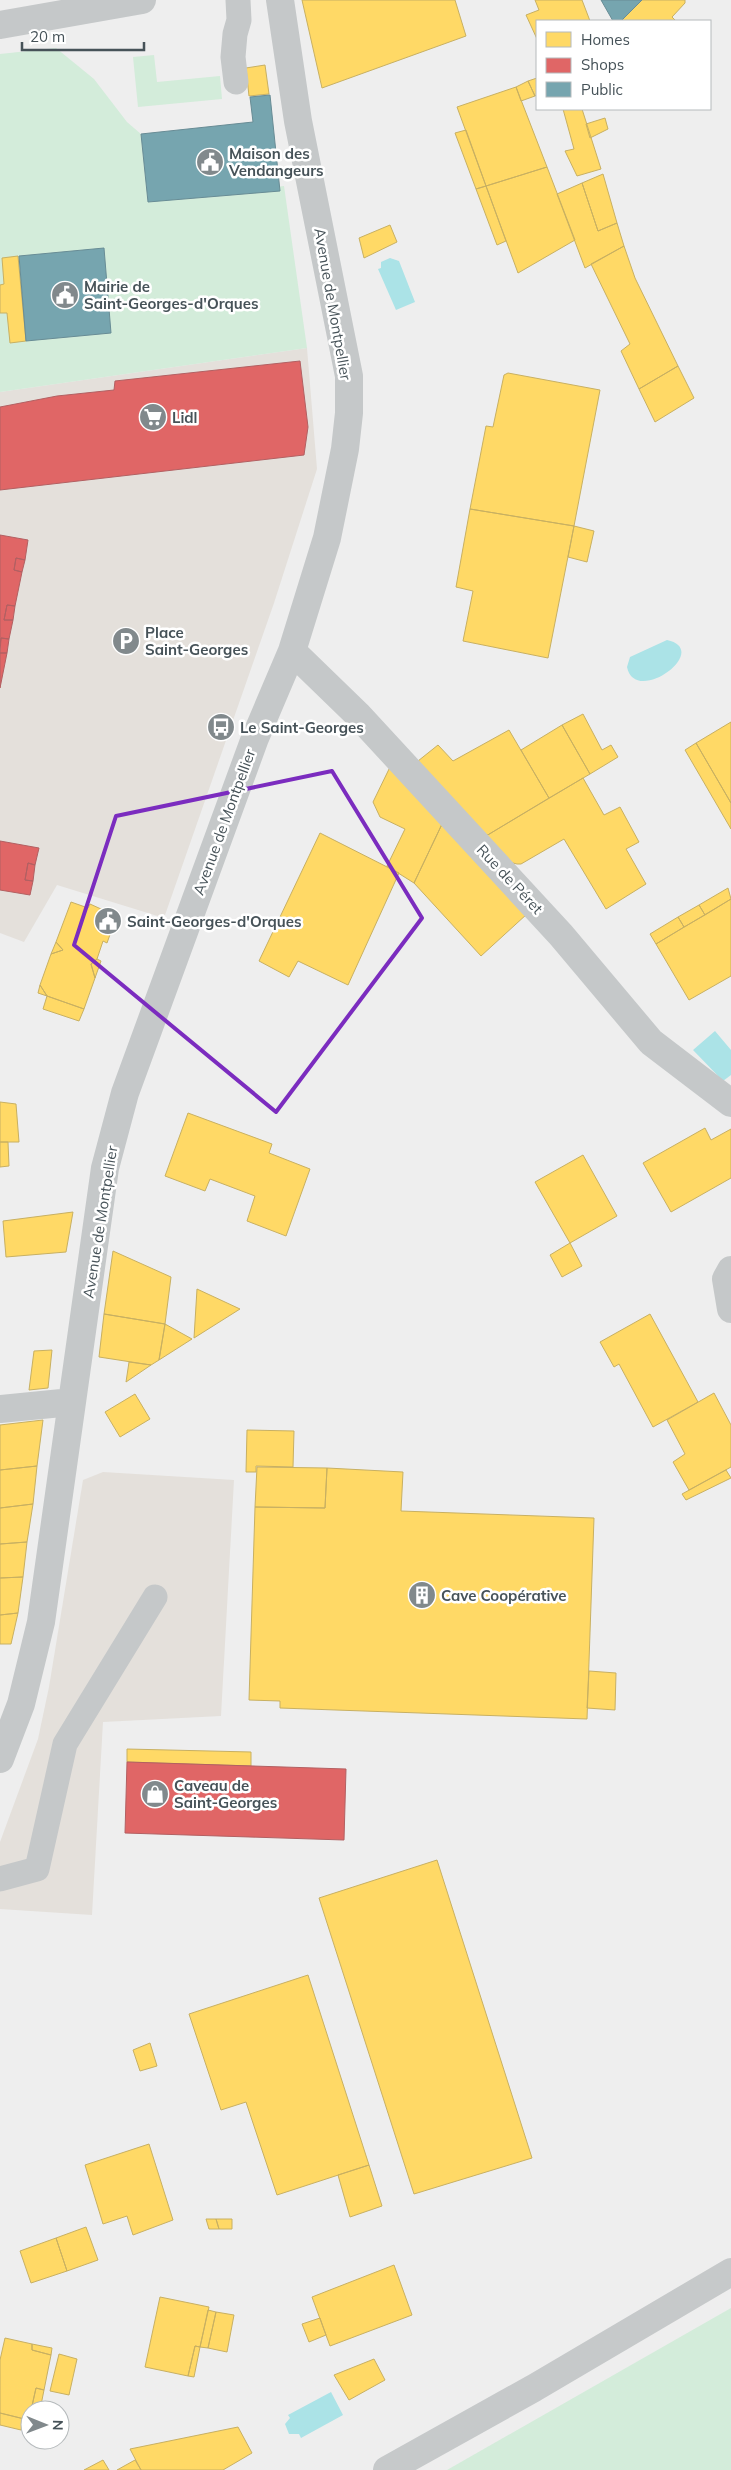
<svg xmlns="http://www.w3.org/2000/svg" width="731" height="2470" font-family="Mulish,sans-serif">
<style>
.commercial{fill:#e4e0db}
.green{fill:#d3ecda}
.water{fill:#abe3e7}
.homes{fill:#ffd966;stroke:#c8b062}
.shops{fill:#e06666;stroke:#b26062}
.public{fill:#76a5af;stroke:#688c95}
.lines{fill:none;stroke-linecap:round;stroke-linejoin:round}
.lane{stroke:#c5c8c9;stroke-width:25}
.street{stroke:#c5c8c9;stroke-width:28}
.secondary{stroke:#c6c9ca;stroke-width:28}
.marked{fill:none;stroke:#7b2cbf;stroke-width:4;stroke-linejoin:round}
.labels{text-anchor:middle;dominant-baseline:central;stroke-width:5;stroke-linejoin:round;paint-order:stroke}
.poi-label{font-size:15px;font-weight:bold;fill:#465258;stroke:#fff;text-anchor:start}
.street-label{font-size:15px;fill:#465258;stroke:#fff}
</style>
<rect width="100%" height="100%" fill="#eee"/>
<path class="commercial" d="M 307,348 L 317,469 L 274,603 L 164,918 L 57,885 L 24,942 L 0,933 L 0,392 Z
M 103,1472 L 234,1480 L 221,1716 L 103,1722 L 92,1915 L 0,1909 L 0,1842 L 38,1739 L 49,1687 L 83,1480 Z"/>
<path class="green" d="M 56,48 L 94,79 L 127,122 L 141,134 L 148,202 L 284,186 L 307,348 L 0,392 L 0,54 Z
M 154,55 L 157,82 L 220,76 L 222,99 L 138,107 L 133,57 Z
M 731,2308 L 731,2470 L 447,2470 Z"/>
<path class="water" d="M 390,258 L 399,261 L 415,302 L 396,310 L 378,269 L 381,268 L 381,262 Z
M 667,640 C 713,650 635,707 627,667 L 630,657 Z
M 715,1031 L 731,1050 L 731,1075 L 723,1081 L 693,1050 Z
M 331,2392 L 343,2415 L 301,2438 L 299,2434 L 289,2434 L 285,2424 L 290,2418 L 288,2415 Z"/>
<path class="homes" d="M 302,0 L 455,0 L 466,36 L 322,88 Z
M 535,0 L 582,0 L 590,21 L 537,21 L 537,39 L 526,15 L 539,10 Z
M 642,0 L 685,0 L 685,3 L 672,17 L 676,21 L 621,21 Z
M 265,65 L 269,94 L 249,96 L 246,68 Z
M 537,78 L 537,95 L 535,96 L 528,81 Z
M 528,81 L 535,96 L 521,101 L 516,87 Z
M 516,87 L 547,167 L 486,186 L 457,107 Z
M 563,109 L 582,109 L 601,169 L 577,176 L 565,151 L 574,149 Z
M 605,118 L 608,129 L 590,138 L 586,124 Z
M 466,130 L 486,186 L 476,189 L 455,133 Z
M 547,167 L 575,240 L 518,273 L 486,186 Z
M 603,174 L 617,223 L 598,231 L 582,183 Z
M 582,183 L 598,231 L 617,223 L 624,246 L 585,268 L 557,194 Z
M 486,186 L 506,241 L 497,245 L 476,189 Z
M 390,225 L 397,242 L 364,258 L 359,238 Z
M 624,246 L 635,278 L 678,366 L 639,389 L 621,351 L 630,344 L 591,264 Z
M 18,256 L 26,341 L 10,343 L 7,313 L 0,313 L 0,285 L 4,284 L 2,258 Z
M 678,366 L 694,398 L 655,422 L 639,389 Z
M 508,373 L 600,390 L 574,526 L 470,509 L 486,426 L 493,427 L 504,375 Z
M 470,509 L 574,526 L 548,658 L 463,641 L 473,591 L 456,587 Z
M 574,526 L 594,531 L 587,562 L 568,557 Z
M 583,714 L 602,750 L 611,745 L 618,757 L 590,774 L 562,725 Z
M 731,722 L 731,803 L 696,743 Z
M 562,725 L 590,774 L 549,798 L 521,750 Z
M 509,730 L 549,798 L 486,836 L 418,761 L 438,745 L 453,761 Z
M 696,743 L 731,803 L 731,829 L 685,750 Z
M 391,765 L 443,822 L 414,883 L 387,866 L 405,829 L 380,817 L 373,802 Z
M 583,778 L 604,815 L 620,807 L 639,842 L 626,849 L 646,884 L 606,909 L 564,839 L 521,864 L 517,864 L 509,862 L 486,836 Z
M 443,822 L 527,914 L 481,956 L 414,883 Z
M 320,833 L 399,873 L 348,985 L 298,961 L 289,977 L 259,961 Z
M 728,888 L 731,899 L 705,915 L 699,905 Z
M 731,899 L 731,976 L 689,1000 L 656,944 Z
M 71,902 L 88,908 L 90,904 L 101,909 L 112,929 L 107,943 L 103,941 L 97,959 L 91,964 L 95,978 L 84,1009 L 47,996 L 40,985 L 51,954 L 63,950 L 56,942 Z
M 699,905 L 705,915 L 684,927 L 678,917 Z
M 101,909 L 117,914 L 112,929 L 108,921 Z
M 678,917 L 684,927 L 656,944 L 650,934 Z
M 56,942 L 63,950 L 51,954 Z
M 97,959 L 101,961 L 95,978 L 91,964 Z
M 40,985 L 47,996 L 38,993 Z
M 47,996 L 84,1009 L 79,1021 L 43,1009 Z
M 0,1102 L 16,1104 L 19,1142 L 0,1142 Z
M 188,1113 L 272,1144 L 269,1153 L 310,1169 L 286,1236 L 247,1221 L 255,1196 L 210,1179 L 205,1191 L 165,1176 Z
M 705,1128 L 711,1140 L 731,1129 L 731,1178 L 671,1212 L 643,1163 Z
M 0,1142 L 8,1142 L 9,1166 L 0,1167 Z
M 583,1155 L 617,1216 L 570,1243 L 535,1182 Z
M 73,1212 L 66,1252 L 6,1257 L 3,1221 Z
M 570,1243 L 582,1266 L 562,1277 L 550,1255 Z
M 113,1251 L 171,1277 L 165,1324 L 104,1314 Z
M 197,1289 L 240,1309 L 194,1338 Z
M 104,1314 L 165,1324 L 159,1360 L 151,1365 L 99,1357 Z
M 650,1314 L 698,1402 L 653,1427 L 619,1364 L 614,1367 L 600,1342 Z
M 165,1324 L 192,1339 L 159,1360 Z
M 52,1350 L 48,1388 L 29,1390 L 34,1351 Z
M 129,1362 L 151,1365 L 126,1382 Z
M 714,1393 L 731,1425 L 731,1467 L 689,1490 L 673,1462 L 685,1454 L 667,1420 Z
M 135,1394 L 150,1419 L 120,1437 L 105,1412 Z
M 43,1420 L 37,1466 L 0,1470 L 0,1425 Z
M 247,1430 L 294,1431 L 293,1467 L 256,1466 L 256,1472 L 246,1472 Z
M 37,1466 L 33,1504 L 0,1508 L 0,1470 Z
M 257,1467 L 327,1468 L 325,1508 L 255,1507 Z
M 327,1468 L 403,1472 L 401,1511 L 594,1518 L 587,1719 L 280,1708 L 280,1701 L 249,1700 L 255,1507 L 325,1508 Z
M 726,1470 L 731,1478 L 686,1500 L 682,1494 Z
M 33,1504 L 27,1542 L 0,1544 L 0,1508 Z
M 27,1542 L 23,1577 L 0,1578 L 0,1544 Z
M 23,1577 L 18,1613 L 0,1615 L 0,1578 Z
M 18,1613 L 11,1644 L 0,1644 L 0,1615 Z
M 589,1671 L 616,1673 L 615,1710 L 587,1708 Z
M 127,1749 L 251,1752 L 251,1766 L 127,1762 Z
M 437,1860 L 532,2158 L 414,2194 L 319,1898 Z
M 308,1975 L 369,2165 L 277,2195 L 246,2102 L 221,2110 L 189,2014 Z
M 150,2043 L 157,2066 L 140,2071 L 133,2050 Z
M 149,2144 L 173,2220 L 133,2235 L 127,2216 L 103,2224 L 85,2165 Z
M 369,2165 L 382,2206 L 350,2217 L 338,2175 Z
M 206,2219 L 216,2219 L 219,2229 L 209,2229 Z
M 216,2219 L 232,2219 L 232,2229 L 219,2229 Z
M 86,2227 L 98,2260 L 67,2271 L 56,2238 Z
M 56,2238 L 67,2271 L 31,2283 L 20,2251 Z
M 394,2265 L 412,2315 L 330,2346 L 312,2297 Z
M 160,2297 L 209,2307 L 200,2347 L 195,2346 L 188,2376 L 145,2367 Z
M 208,2310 L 216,2312 L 208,2348 L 200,2347 Z
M 216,2312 L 234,2315 L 227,2352 L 208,2348 Z
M 320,2318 L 326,2335 L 309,2342 L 302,2324 Z
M 5,2338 L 32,2344 L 32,2350 L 51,2355 L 44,2390 L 36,2388 L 29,2420 L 0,2413 L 0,2360 Z
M 32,2344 L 52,2348 L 51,2355 L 32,2350 Z
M 195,2346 L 200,2347 L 194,2377 L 188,2376 Z
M 59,2354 L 77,2359 L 69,2395 L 50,2391 Z
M 374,2359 L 385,2380 L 349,2400 L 334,2375 Z
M 36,2388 L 44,2390 L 40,2410 L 31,2410 Z
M 0,2413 L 24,2419 L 21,2430 L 0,2425 Z
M 238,2427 L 252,2453 L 223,2470 L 141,2470 L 130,2449 Z
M 103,2460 L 109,2470 L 84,2470 Z
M 135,2460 L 141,2470 L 117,2470 Z"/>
<path class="shops" d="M 300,361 L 308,427 L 304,455 L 0,490 L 0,407 L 57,396 L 114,390 L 115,381 Z
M 0,535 L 28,540 L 25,560 L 16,558 L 14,570 L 22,572 L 15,606 L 7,605 L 4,620 L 13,620 L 9,639 L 1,638 L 0,645 Z
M 16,558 L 25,560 L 22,572 L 14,570 Z
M 7,605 L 15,606 L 13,620 L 4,620 Z
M 1,638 L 9,639 L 7,653 L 0,653 Z
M 0,653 L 7,653 L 0,688 Z
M 0,841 L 39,848 L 35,865 L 28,863 L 25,880 L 33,881 L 30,895 L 0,890 Z
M 28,863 L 35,865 L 33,881 L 25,880 Z
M 127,1762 L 346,1769 L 344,1840 L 125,1833 Z"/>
<path class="public" d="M 601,0 L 642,0 L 621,21 L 613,21 Z
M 270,95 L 280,191 L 148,202 L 141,134 L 253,122 L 250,97 Z
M 104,248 L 111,333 L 26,341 L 19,256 Z"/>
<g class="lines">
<path class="lane" d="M 236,82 L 233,57 L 235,34 L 239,20 L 238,0
M 0,1879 L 37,1869 L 65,1744 L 155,1597"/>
<path class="street" d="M 0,25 L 142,0
M 292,651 L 358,715 L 561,935 L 651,1042 L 731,1103
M 731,1270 L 726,1279 L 731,1309
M 0,1409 L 72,1402
M 0,1759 L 21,1704 L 41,1622 L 105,1168 L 125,1093 L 255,738 L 292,651 L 327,538 L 345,449 L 349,413 L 349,376 L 298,121 L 280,0"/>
<path class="secondary" d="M 387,2470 L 534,2388 L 731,2272"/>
</g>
<path class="marked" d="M 332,771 L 422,918 L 276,1112 L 74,945 L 116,816 Z"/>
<defs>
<g id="civic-disc" transform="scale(1.4375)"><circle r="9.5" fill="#81898c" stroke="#fff"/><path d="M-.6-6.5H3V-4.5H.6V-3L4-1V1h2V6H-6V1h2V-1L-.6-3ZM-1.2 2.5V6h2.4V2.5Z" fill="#fff"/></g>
<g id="supermarket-disc" transform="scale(1.4375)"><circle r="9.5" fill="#81898c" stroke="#fff"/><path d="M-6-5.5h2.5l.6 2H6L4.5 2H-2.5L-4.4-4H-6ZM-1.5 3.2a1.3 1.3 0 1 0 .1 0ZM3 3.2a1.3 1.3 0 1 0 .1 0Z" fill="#fff"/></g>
<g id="parking-disc" transform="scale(1.4375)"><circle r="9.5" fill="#81898c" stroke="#fff"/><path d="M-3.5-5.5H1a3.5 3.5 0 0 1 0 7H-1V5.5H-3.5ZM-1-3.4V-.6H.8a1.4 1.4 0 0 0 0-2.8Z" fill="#fff"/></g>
<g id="bus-disc" transform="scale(1.4375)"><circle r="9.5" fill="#81898c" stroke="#fff"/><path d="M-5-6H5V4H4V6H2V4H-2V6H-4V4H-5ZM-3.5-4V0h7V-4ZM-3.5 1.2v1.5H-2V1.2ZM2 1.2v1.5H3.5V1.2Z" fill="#fff"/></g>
<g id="building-disc" transform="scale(1.4375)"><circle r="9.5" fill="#81898c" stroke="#fff"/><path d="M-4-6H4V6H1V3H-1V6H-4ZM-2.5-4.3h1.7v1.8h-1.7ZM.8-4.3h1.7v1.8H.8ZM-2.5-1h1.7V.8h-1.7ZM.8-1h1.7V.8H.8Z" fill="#fff"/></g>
<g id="shop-disc" transform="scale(1.4375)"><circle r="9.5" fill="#81898c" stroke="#fff"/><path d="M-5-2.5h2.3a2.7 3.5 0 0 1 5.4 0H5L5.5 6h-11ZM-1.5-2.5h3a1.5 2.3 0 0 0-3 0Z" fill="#fff"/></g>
</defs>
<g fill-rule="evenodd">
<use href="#civic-disc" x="210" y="162"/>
<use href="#civic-disc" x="65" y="295"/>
<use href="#supermarket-disc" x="153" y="417"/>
<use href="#parking-disc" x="126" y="641"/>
<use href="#bus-disc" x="221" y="727"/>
<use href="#civic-disc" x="108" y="921"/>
<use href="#building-disc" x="422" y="1595"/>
<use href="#shop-disc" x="155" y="1794"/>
</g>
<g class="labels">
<g class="poi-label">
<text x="229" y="153">Maison des<tspan x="229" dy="17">Vendangeurs</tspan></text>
<text x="84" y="286">Mairie de<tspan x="84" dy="17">Saint-Georges-d'Orques</tspan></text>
<text x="172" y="417">Lidl</text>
<text x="145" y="632">Place<tspan x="145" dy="17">Saint-Georges</tspan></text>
<text x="240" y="727">Le Saint-Georges</text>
<text x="127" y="921">Saint-Georges-d'Orques</text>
<text x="441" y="1595">Cave Coopérative</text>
<text x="174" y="1785">Caveau de<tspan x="174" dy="17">Saint-Georges</tspan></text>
</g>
<g class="street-label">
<text transform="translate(333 304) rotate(80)">Avenue de Montpellier</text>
<text transform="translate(224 822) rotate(-70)">Avenue de Montpellier</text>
<text transform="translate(510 879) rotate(47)">Rue de Péret</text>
<text transform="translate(100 1222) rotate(-81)">Avenue de Montpellier</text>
</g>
</g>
<rect x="536" y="20" width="175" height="90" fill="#ffffff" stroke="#b5babc"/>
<rect x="546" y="32" width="25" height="15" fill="#ffd966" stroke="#b5babc"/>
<text x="581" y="45" font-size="15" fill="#465258">Homes</text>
<rect x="546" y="58" width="25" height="15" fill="#e06666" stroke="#b5babc"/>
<text x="581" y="70" font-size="15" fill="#465258">Shops</text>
<rect x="546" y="82" width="25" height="15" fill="#76a5af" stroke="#b5babc"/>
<text x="581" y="95" font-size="15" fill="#465258">Public</text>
<g transform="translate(45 2425) rotate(91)"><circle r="24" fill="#ffffff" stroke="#b5babc"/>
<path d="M0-4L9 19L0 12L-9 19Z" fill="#81898c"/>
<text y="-8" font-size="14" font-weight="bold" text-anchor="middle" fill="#465258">N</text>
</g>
<path d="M22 42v8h122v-8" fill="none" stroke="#465258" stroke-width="2.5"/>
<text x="30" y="42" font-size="15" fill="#465258" stroke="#ffffff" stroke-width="4" paint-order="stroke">20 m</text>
</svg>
